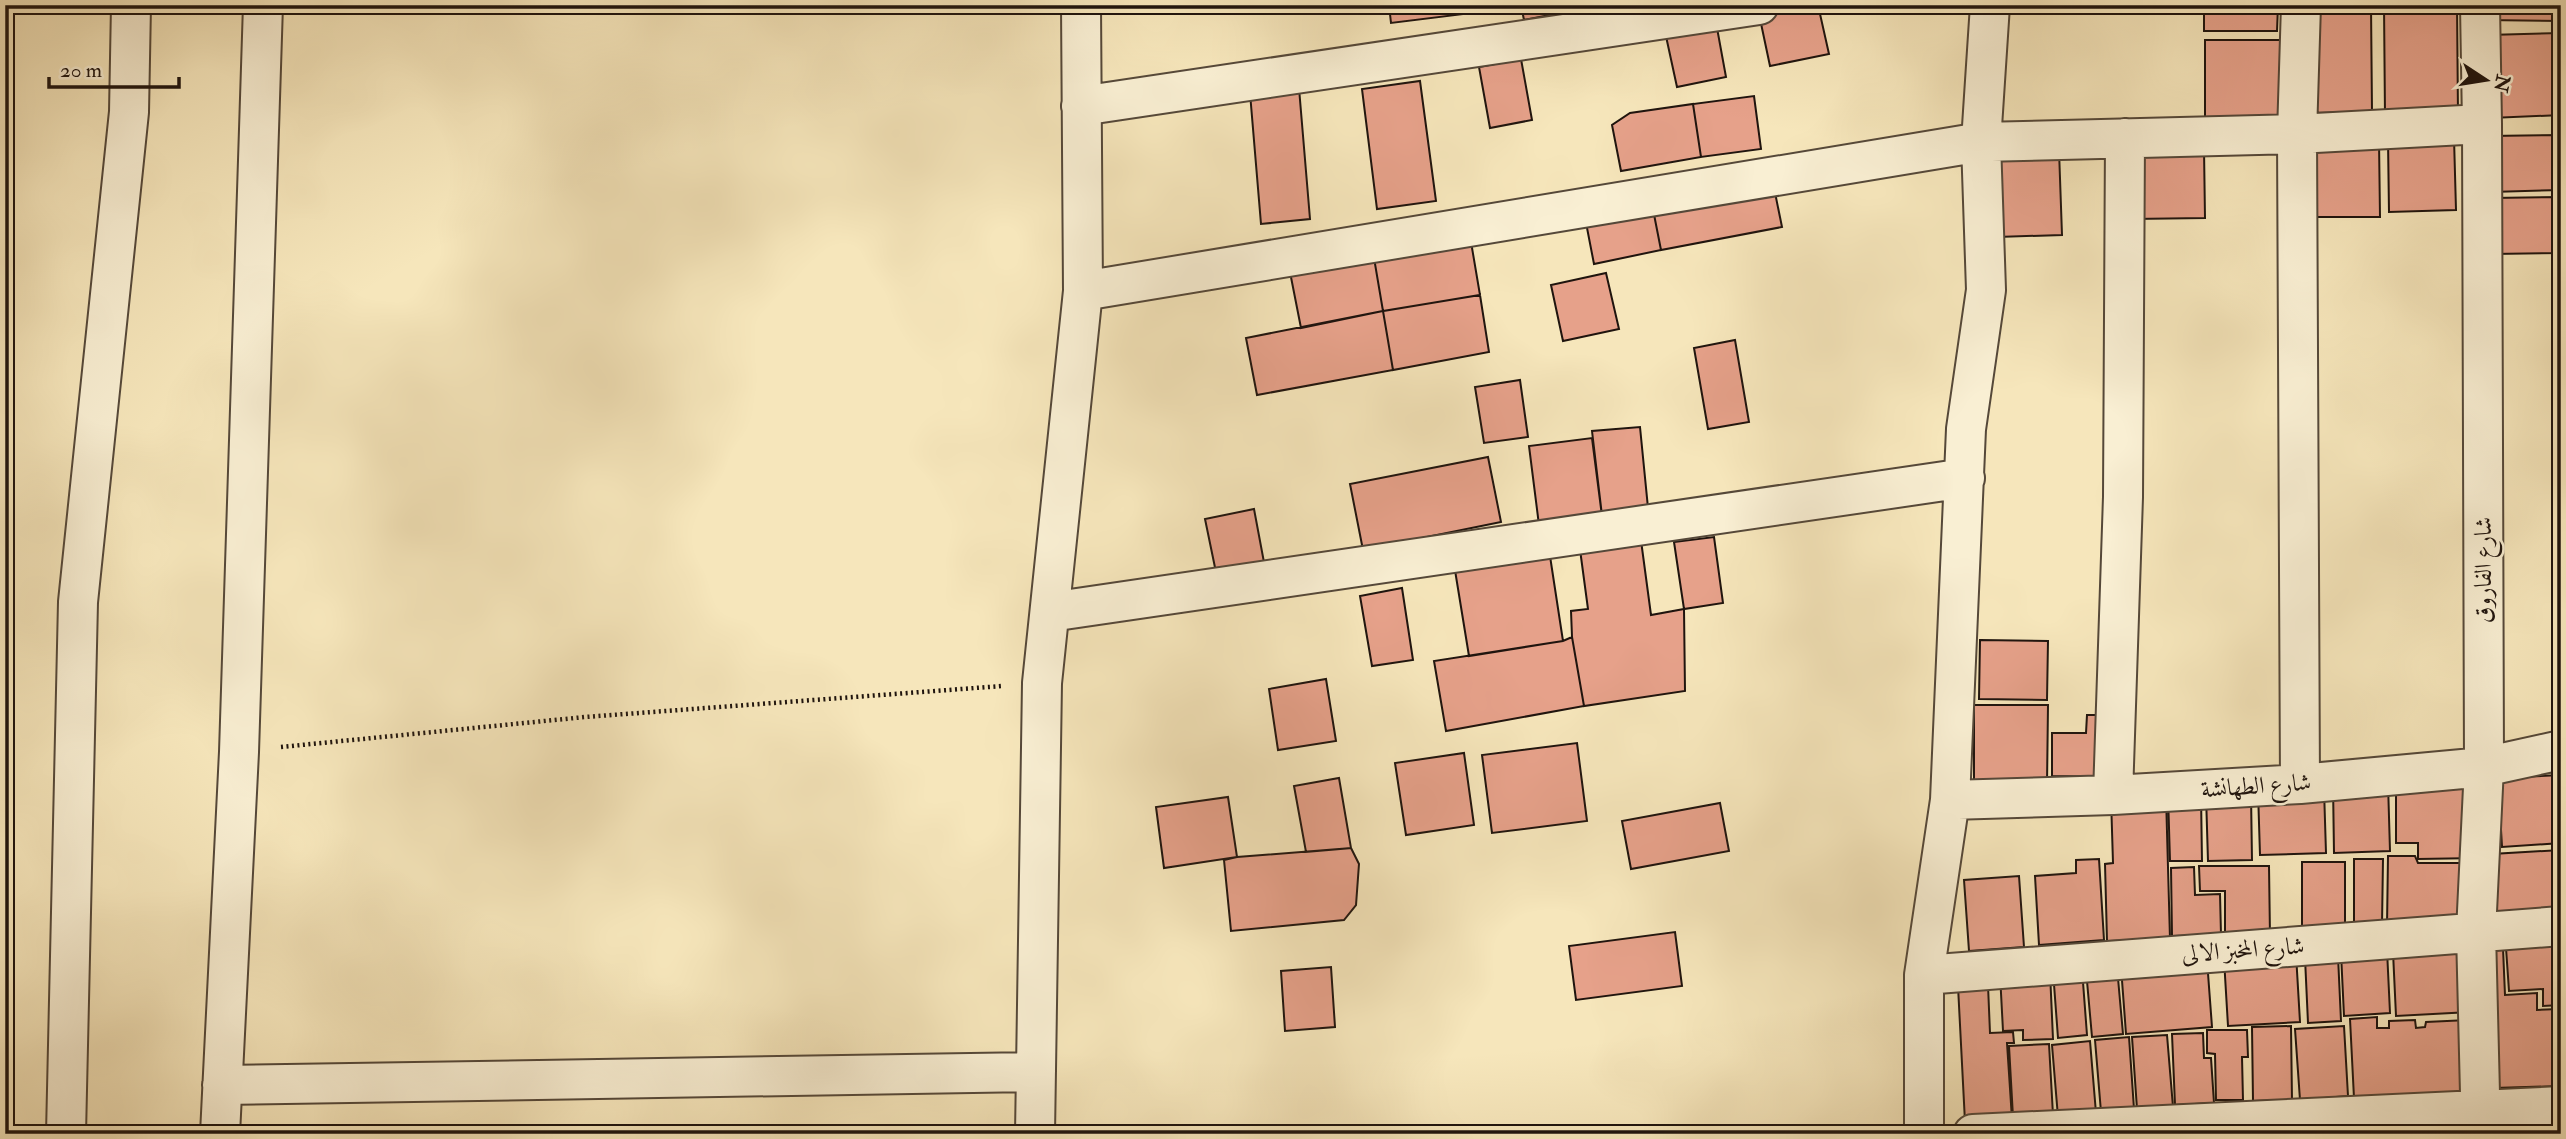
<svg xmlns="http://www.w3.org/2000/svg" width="2566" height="1139" font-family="'IM FELL Double Pica',Amiri,serif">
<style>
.building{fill:#e6a18a;stroke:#1f140e;stroke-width:2}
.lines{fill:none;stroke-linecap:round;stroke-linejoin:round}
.minor-casing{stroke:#554839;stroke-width:42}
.path{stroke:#1f140e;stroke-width:4.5;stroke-dasharray:2 3.5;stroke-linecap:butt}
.minor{stroke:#f9efd3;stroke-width:38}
.labels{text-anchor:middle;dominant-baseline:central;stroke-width:5;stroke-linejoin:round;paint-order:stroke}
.street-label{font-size:24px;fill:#1f140e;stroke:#f9efd3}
</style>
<rect width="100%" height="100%" fill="#f6e6bb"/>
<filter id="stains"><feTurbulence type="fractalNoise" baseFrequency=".00286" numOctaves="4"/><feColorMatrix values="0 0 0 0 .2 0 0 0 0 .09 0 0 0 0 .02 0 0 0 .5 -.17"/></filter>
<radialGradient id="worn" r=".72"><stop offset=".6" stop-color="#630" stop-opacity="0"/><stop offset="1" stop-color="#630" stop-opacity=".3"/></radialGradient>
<path class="building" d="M 1389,5 L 1463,5 L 1464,14 L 1391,23 Z
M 1521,5 L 1601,5 L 1524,20 Z
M 1801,5 L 1818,5 L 1829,54 L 1770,66 L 1759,14 Z
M 2204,5 L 2278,5 L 2277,31 L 2204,31 Z
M 2308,5 L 2371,5 L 2372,112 L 2309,113 Z
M 2384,5 L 2457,5 L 2458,115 L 2385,116 Z
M 2486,5 L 2561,5 L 2561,21 L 2486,20 Z
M 1715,17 L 1726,77 L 1677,87 L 1664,27 Z
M 2561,33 L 2561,115 L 2491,118 L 2488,35 Z
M 2205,40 L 2280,40 L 2280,122 L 2205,122 Z
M 1521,59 L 1532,120 L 1490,128 L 1479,67 Z
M 1420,81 L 1436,201 L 1377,209 L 1362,89 Z
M 1299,88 L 1310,219 L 1261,224 L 1250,93 Z
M 1754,96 L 1761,149 L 1701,157 L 1693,104 Z
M 1693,104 L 1701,157 L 1621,171 L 1612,125 L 1630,113 Z
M 2561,135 L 2561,190 L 2491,192 L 2489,136 Z
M 2454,138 L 2456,210 L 2389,212 L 2388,140 Z
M 2379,140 L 2380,217 L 2305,217 L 2304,141 Z
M 2204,149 L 2205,218 L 2132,219 L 2132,150 Z
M 2059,150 L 2062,235 L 1997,237 L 1994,152 Z
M 1769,163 L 1782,227 L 1661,250 L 1649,189 Z
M 1649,189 L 1661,250 L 1594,264 L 1582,202 Z
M 2561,197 L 2561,253 L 2492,254 L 2492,198 Z
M 1470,236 L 1480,295 L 1383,311 L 1373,252 Z
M 1373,252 L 1383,311 L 1301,328 L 1289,267 Z
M 1606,273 L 1619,329 L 1563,341 L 1551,285 Z
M 1480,295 L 1489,352 L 1393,370 L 1383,311 Z
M 1383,311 L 1393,370 L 1257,395 L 1246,338 Z
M 1735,340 L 1749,422 L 1708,429 L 1694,348 Z
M 1520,380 L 1528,437 L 1484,443 L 1475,387 Z
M 1640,427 L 1649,518 L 1603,524 L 1592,431 Z
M 1592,438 L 1603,524 L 1540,533 L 1529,446 Z
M 1488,457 L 1501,522 L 1363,550 L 1350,484 Z
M 1254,509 L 1266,573 L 1218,582 L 1205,519 Z
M 1640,533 L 1651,615 L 1684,609 L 1685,691 L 1584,706 L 1572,637 L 1571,611 L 1588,609 L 1579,542 Z
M 1714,537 L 1723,603 L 1684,609 L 1674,542 Z
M 1548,543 L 1563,641 L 1469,656 L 1453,558 Z
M 1402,588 L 1413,660 L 1372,666 L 1360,596 Z
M 1572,637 L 1584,706 L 1446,731 L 1434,661 L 1563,641 Z
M 1980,640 L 2048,641 L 2047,700 L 1979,699 Z
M 1326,679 L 1336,741 L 1278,750 L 1269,689 Z
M 1974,705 L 2048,705 L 2047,785 L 1974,785 Z
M 2087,715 L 2113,715 L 2112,777 L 2052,776 L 2052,733 L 2086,733 Z
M 1577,743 L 1587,821 L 1492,833 L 1482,755 Z
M 1464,753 L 1474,825 L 1406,835 L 1395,763 Z
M 2561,775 L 2561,843 L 2502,847 L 2498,778 Z
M 1339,778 L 1351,848 L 1306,852 L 1294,786 Z
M 2479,780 L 2479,858 L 2418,859 L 2418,843 L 2396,843 L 2396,781 Z
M 2388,783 L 2390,851 L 2334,853 L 2333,784 Z
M 2324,789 L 2326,853 L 2260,855 L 2258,791 Z
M 2251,794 L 2252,860 L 2208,861 L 2206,795 Z
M 2168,795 L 2201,795 L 2202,861 L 2170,861 Z
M 2166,796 L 2170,939 L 2107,941 L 2105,864 L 2113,863 L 2111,798 Z
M 1228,797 L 1237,857 L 1164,868 L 1156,807 Z
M 1720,803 L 1729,851 L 1631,869 L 1622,821 Z
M 1351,848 L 1359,864 L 1356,905 L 1344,920 L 1231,931 L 1224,860 L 1237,857 Z
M 2561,850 L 2561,914 L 2490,920 L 2492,854 Z
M 2388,856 L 2415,856 L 2418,863 L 2473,863 L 2472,926 L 2387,926 Z
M 2099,859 L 2104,940 L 2039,945 L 2035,876 L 2076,873 L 2076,860 Z
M 2354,859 L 2383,859 L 2382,925 L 2354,926 Z
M 2302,862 L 2345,862 L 2345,928 L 2302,928 Z
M 2199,866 L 2269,866 L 2270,936 L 2225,937 L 2225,891 L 2200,891 Z
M 2194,867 L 2195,895 L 2220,894 L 2221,935 L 2172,936 L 2171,868 Z
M 2019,876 L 2024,947 L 1969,951 L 1964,880 Z
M 1675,932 L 1682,986 L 1576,1000 L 1569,946 Z
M 2561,945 L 2561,1005 L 2543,1006 L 2543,989 L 2509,991 L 2506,948 Z
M 2468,948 L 2470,1012 L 2396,1016 L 2393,952 Z
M 2503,948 L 2505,995 L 2537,993 L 2537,1010 L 2558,1009 L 2558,1021 L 2561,1021 L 2561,1086 L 2494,1088 L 2489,949 Z
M 2387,950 L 2390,1013 L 2344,1016 L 2341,953 Z
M 2296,954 L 2300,1022 L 2228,1026 L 2224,959 Z
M 2338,956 L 2341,1021 L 2308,1023 L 2305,958 Z
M 2207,960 L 2212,1027 L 2126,1034 L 2121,967 Z
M 1331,967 L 1335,1027 L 1285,1031 L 1281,971 Z
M 2117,967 L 2123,1034 L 2092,1037 L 2086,970 Z
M 2082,969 L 2087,1035 L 2058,1038 L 2053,971 Z
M 2050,972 L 2053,1039 L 2023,1040 L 2023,1030 L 2003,1031 L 2000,974 Z
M 1988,985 L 1990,1033 L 2013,1032 L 2014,1043 L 2007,1043 L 2012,1119 L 1965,1122 L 1958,986 Z
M 2377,1017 L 2377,1028 L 2389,1028 L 2389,1021 L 2415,1020 L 2416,1028 L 2425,1027 L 2426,1022 L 2468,1020 L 2472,1092 L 2354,1098 L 2350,1019 Z
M 2291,1026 L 2292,1100 L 2253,1101 L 2252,1027 Z
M 2344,1026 L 2348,1096 L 2300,1100 L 2295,1029 Z
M 2207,1030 L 2247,1030 L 2248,1057 L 2242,1057 L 2243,1100 L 2216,1100 L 2215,1054 L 2207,1053 Z
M 2203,1033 L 2204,1058 L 2211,1058 L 2214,1103 L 2175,1105 L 2172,1034 Z
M 2167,1035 L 2173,1107 L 2137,1109 L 2132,1037 Z
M 2129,1037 L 2134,1109 L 2101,1112 L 2095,1040 Z
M 2090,1041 L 2096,1113 L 2058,1117 L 2052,1045 Z
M 2049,1044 L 2053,1115 L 2013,1117 L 2009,1046 Z
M 1167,1129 L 1167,1134 L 1103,1134 L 1103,1132 Z"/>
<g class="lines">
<g class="minor-casing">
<path id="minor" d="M 2480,5 L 2482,124 L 2484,767 L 2476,932 L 2481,1134
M 1081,106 L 1759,5
M 1083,291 L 1981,142 L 2297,134 L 2482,124
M 1050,612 L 1965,478
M 2300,784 L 2297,134 L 2301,5
M 2113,795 L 2123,497 L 2125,138
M 1950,800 L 2113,795 L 2300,784 L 2484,767 L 2561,750
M 1924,975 L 2561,926
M 222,1085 L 1036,1072
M 66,1134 L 78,602 L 129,112 L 131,5
M 220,1134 L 239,752 L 263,5
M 1035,1134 L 1042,683 L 1083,291 L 1081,5
M 1924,1134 L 1924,975 L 1950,800 L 1966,429 L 1986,290 L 1981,142 L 1990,5
M 1973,1134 L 2561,1106"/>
</g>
<path class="path" d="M 281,747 L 585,717 L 1002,686"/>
<use href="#minor" class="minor"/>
</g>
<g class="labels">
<g class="street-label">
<text transform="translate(2483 570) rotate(-90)">شارع الفاروق</text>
<text transform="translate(2256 786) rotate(-4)">شارع الطهانشة</text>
<text transform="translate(2243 950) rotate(-4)">شارع المخبز الالى</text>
</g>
</g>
<rect width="2566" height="1139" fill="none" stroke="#f6e6bb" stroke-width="28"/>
<rect x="7" y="7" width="2552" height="1125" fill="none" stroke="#1f140e" stroke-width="3.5"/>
<rect x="14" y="14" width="2538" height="1111" fill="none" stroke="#1f140e" stroke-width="2"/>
<g transform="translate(2486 80) rotate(102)" stroke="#f9efd3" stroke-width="5" paint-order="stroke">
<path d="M0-5L12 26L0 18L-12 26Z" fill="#1f140e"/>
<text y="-10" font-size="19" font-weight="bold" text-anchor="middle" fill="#1f140e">N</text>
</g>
<path d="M49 77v10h130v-10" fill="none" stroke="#1f140e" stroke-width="3.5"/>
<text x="60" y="77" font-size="21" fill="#1f140e" stroke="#f9efd3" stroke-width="5" paint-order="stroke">20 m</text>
<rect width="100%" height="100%" filter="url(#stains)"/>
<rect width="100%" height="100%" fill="url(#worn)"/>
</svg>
